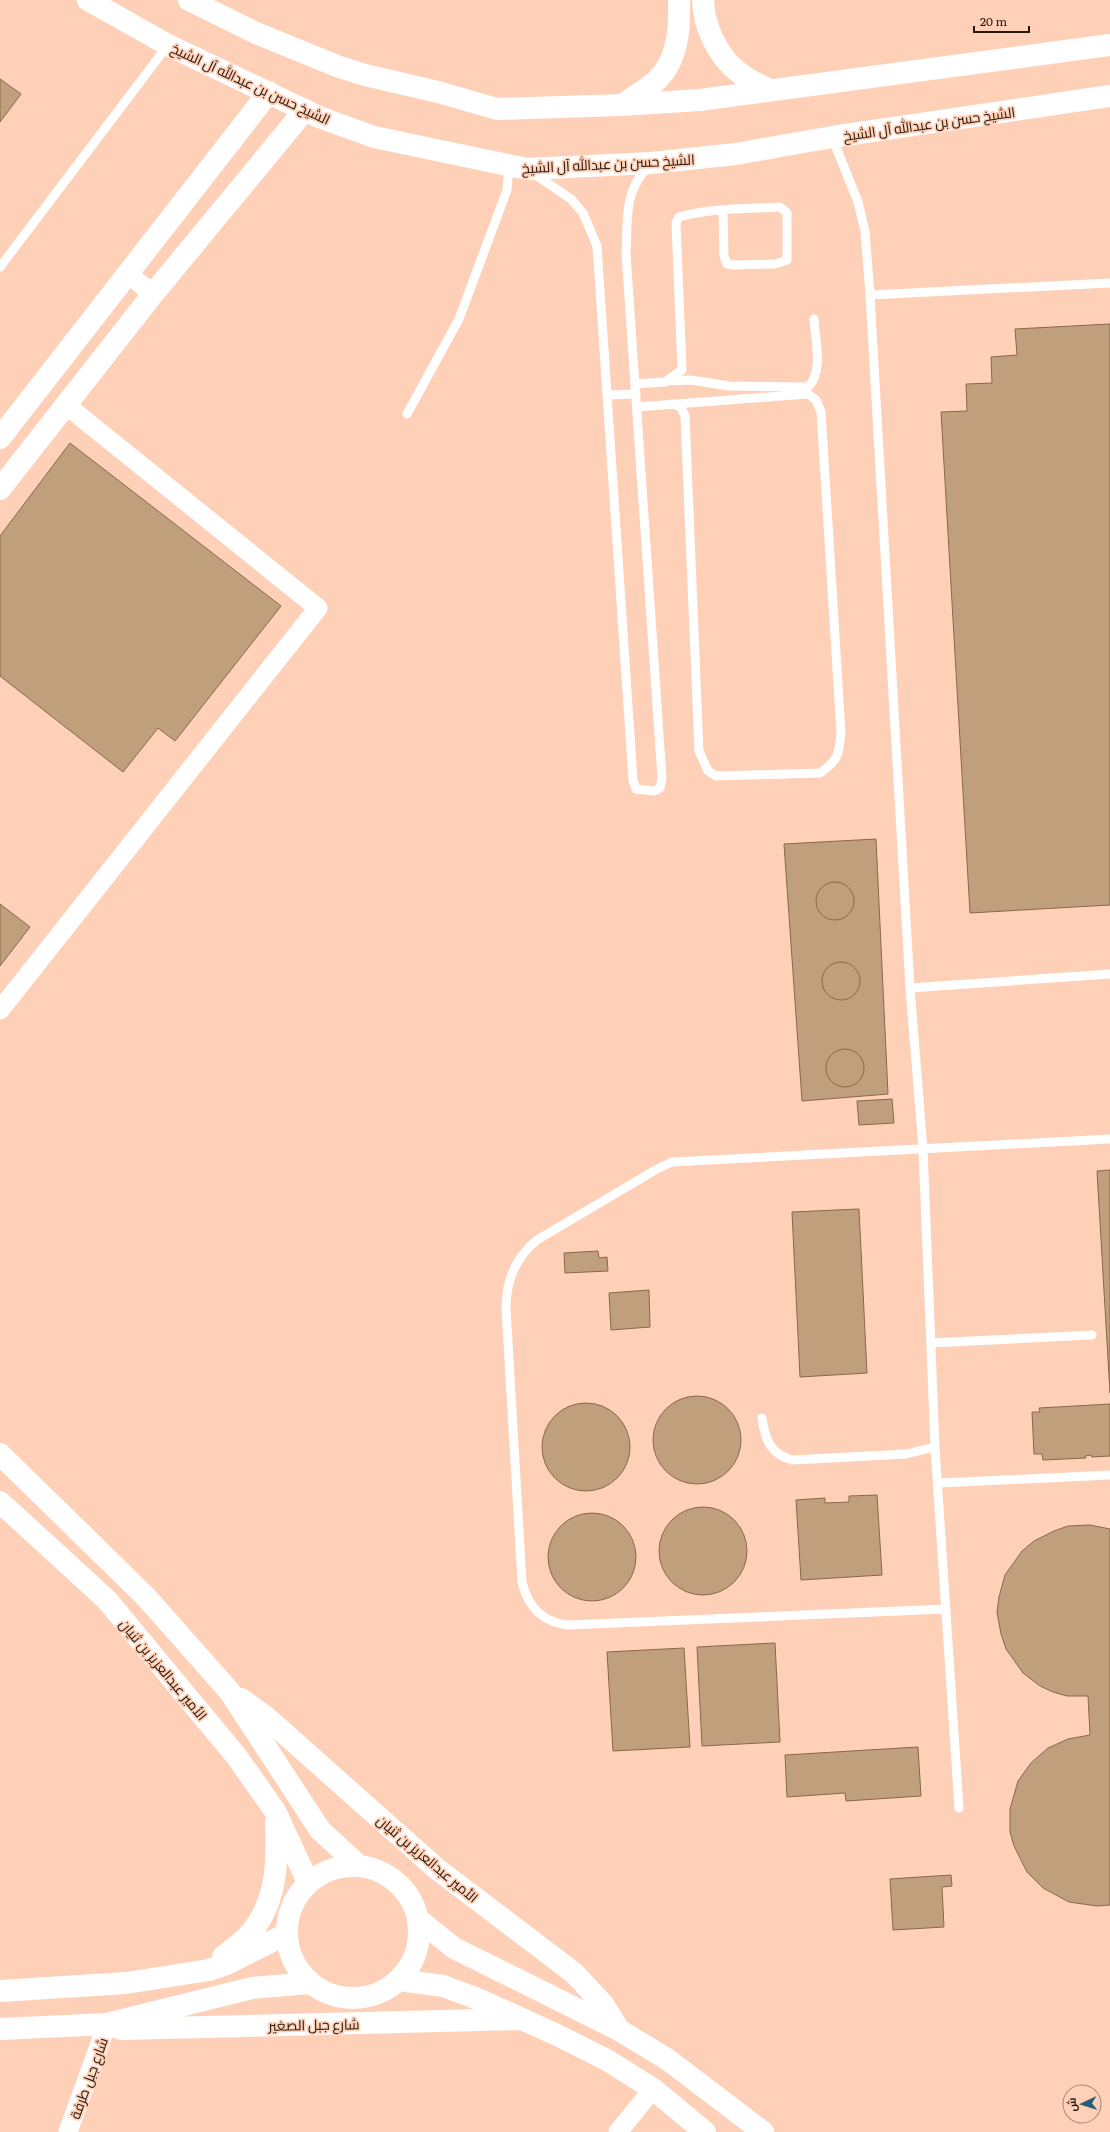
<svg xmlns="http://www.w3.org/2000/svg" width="1110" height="2132" font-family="Literata,Cairo,serif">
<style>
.building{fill:#c0a07c;stroke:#886947}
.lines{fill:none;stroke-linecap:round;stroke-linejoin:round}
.lane{stroke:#fff;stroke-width:9}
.street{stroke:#fff;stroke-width:19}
.secondary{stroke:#fff;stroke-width:22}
.labels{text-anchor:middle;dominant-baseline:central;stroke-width:3.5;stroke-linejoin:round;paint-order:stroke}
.street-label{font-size:14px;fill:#27170d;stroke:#fed0b7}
</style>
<rect width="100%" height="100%" fill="#fed0b7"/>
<path class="building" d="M 0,79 L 21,94 L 0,122 Z
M 1110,324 L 1110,905 L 970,913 L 941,412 L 967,411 L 966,384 L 992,383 L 991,357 L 1017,355 L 1015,329 Z
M 70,443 L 281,606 L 175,741 L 158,728 L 123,772 L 0,676 L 0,536 Z
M 876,839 L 888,1094 L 802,1101 L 784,844 Z
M816 901a19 19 0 1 1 38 0a19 19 0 1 1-38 0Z
M 0,904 L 30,927 L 0,966 Z
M822 981a19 19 0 1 1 38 0a19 19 0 1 1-38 0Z
M826 1068a19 19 0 1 1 38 0a19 19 0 1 1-38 0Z
M 892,1099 L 894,1123 L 859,1125 L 857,1101 Z
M 1110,1170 L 1110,1393 L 1097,1171 Z
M 859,1209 L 867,1373 L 800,1377 L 792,1212 Z
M 598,1251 L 599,1258 L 607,1257 L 608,1271 L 565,1273 L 564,1253 Z
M 649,1290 L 650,1327 L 611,1330 L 609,1293 Z
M653 1440a44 44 0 1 1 88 0a44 44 0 1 1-88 0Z
M542 1447a44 44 0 1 1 88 0a44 44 0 1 1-88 0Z
M 1110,1404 L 1110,1456 L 1092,1457 L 1091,1455 L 1085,1456 L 1086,1458 L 1043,1460 L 1042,1454 L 1034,1454 L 1032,1412 L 1040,1412 L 1039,1408 Z
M 877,1495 L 882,1575 L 801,1580 L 796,1500 L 825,1498 L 825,1503 L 849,1502 L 849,1496 Z
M659 1551a44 44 0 1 1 88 0a44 44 0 1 1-88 0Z
M548 1557a44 44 0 1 1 88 0a44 44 0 1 1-88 0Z
M 1090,1525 L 1110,1529 L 1110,1905 L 1097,1906 L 1069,1902 L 1043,1888 L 1027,1872 L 1014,1846 L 1010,1832 L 1010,1809 L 1018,1781 L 1031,1763 L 1048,1748 L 1068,1739 L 1090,1735 L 1088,1696 L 1067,1696 L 1053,1692 L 1040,1686 L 1023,1673 L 1006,1649 L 1001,1634 L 997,1612 L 999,1597 L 1005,1575 L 1022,1551 L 1034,1541 L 1054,1531 L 1068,1526 Z
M 775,1643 L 780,1742 L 702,1746 L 697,1647 Z
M 684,1648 L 690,1747 L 613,1751 L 607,1652 Z
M 918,1747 L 921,1796 L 846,1801 L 845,1793 L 787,1797 L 785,1755 Z
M 951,1875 L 952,1886 L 942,1887 L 944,1927 L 893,1930 L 890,1879 Z"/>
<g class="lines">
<path class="lane" d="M 832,137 L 858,202 L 865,231 L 870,295 L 910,988 L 923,1149 L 935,1447 L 959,1808
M 533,173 L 571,199 L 583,213 L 597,246 L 633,780 L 636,789 L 654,791 L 660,788 L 662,778 L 626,254 C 628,221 623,192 648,167
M 0,267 L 168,45
M 870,295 L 1110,283
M 667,381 L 691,380 L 729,386 L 808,387 C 824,372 815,339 814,319
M 635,384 L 665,382 L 682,370 L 676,223 L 679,217 C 711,208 747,209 780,207 L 787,213 L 787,260 L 775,264 L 733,265 L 727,264 L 724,256 L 723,211
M 607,395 L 636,394
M 637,407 L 808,394 L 816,400 L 821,412 L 841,733 C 839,754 838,761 820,773 L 716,776 L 708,771 L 699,751 L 685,416 L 681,407 L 672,404
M 407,414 L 459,319 L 507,190 L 509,167
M 910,988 L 1110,974
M 931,1343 L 1092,1335
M 762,1418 C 765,1439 770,1454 792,1460 L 906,1454 L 935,1447
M 939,1483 L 1110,1475
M 946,1609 L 568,1625 C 542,1622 528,1607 522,1582 L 506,1308 C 506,1280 515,1258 537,1240 L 657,1169 L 672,1162 L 1110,1139"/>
<path class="street" d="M 128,274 L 153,294
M 0,1010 L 318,608 L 66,405
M 68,2132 L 107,2024
M 618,2132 L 653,2089"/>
<path class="secondary" d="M 88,0 L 168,45 L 319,117 L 374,137 L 527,169 L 651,163 L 736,154 L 832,137 L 1110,96
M 189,0 L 256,33 L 337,66 L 365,75 L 438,92 L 497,109 L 621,105 L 700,100 L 1110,45
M 703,0 C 704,27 718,58 741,74 C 749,80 759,85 768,89
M 622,105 C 633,97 648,89 658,79 C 678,59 680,28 679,0
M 0,438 L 269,92
M 0,489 L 153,294 L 304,111
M 0,1454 L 147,1598 L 230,1692 L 320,1830 L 357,1864
M 0,1502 L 107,1600 L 237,1757 L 275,1811 L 308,1882
M 241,1699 L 266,1717 L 437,1869 L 574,1973 L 603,2004 L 619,2030
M287 1932a66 66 0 1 1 132 0a66 66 0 1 1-132 0Z
M 419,1920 L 454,1948 L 619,2030 L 667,2059 L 763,2132
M 223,1957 C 231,1950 240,1944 247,1937 C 277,1905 278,1863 276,1822
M 399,1980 L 443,1986 L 478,1999 L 557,2035 L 607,2060 L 653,2089 L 705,2132
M 0,1991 L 126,1983 L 209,1970 L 229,1963 L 286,1934
M 107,2024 L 122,2029 L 521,2019
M 0,2029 L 107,2024 L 252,1988 L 310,1983"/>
</g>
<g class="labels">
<g class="street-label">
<text transform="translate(251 83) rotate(25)">الشيخ حسن بن عبدالله آل الشيخ</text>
<text transform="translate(929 123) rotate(-8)">الشيخ حسن بن عبدالله آل الشيخ</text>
<text transform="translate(608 163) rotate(-3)">الشيخ حسن بن عبدالله آل الشيخ</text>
<text transform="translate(164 1669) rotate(50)">الأمير عبدالعزيز بن ثنيان</text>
<text transform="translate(428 1858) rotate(40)">الأمير عبدالعزيز بن ثنيان</text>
<text transform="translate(314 2024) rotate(-1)">شارع جبل الصغير</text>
<text transform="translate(88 2078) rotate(-70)">شارع جبل طرفة</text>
</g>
</g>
<g transform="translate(1082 2104) rotate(266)"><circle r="19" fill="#fed0b7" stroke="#a88673"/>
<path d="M0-3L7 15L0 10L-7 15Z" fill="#245e77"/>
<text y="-6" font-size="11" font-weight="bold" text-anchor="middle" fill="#27170d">ش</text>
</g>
<path d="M974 26v6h55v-6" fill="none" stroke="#27170d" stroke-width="2"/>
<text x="980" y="26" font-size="12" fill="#27170d" stroke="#fed0b7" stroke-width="3" paint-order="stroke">20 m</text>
</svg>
